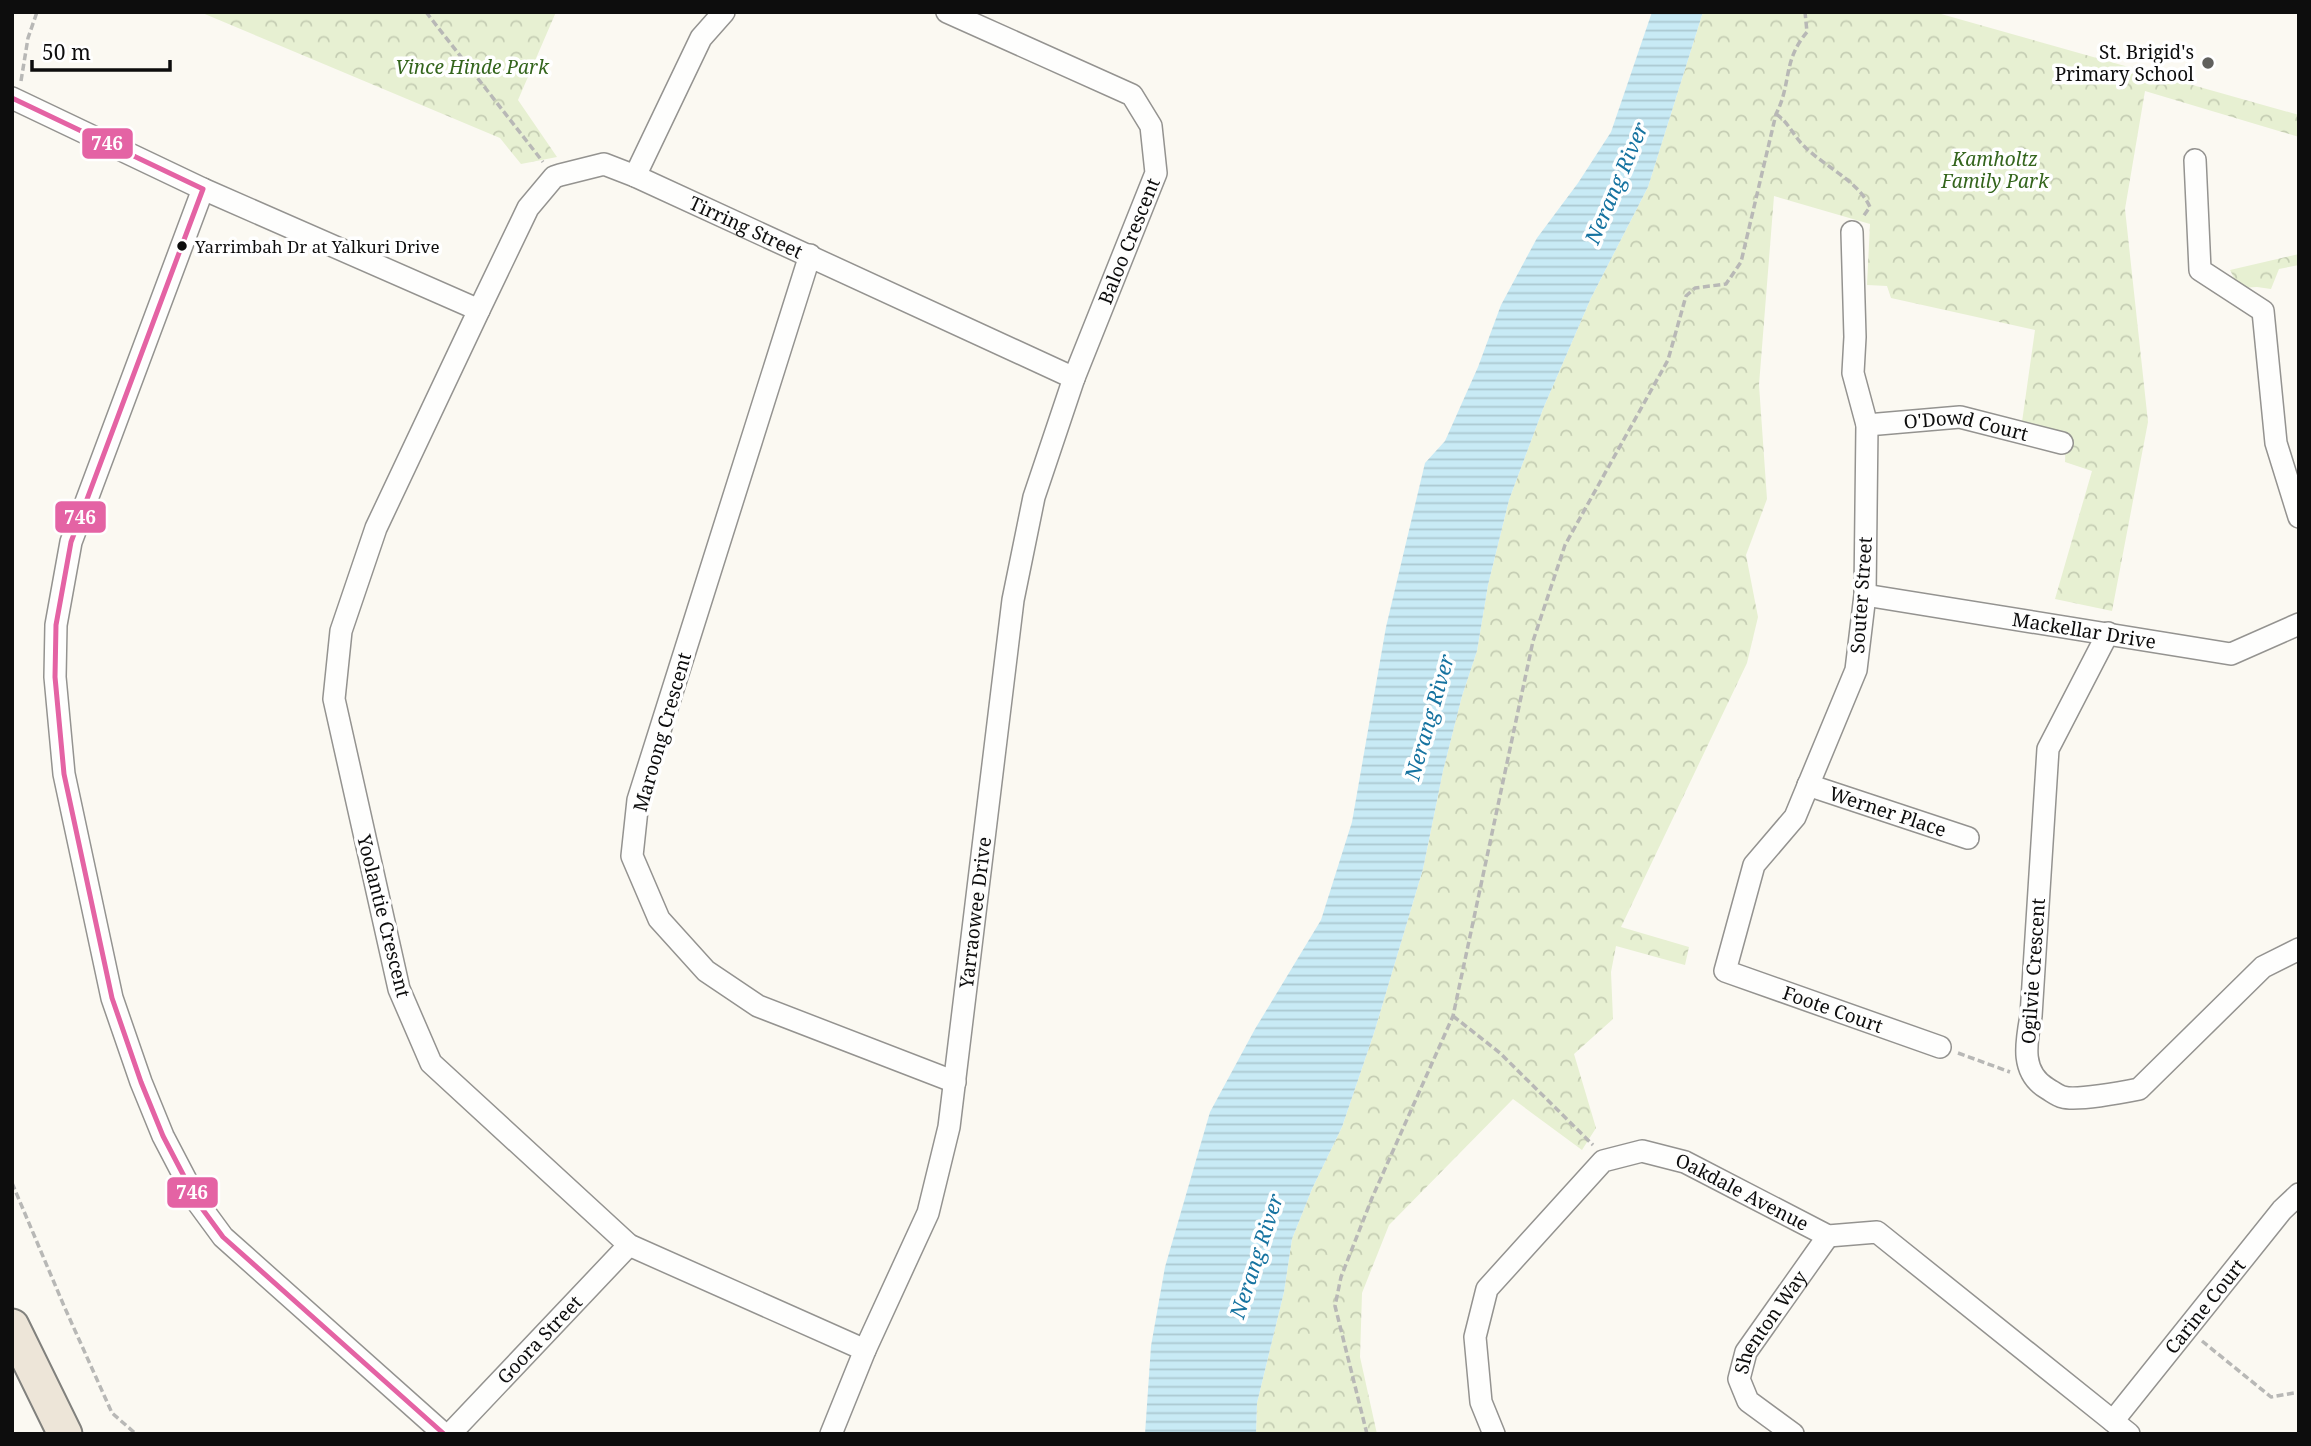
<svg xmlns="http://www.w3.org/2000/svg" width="2311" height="1446" font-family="'Noto Serif',serif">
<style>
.park{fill:url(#park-crowns)}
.water{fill:url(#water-rules)}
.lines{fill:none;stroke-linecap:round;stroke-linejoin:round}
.minor-casing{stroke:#949390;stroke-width:24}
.primary-casing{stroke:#81817d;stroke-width:37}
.path{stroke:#b8b8b6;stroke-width:3.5;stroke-dasharray:7 3.5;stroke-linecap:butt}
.minor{stroke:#fefefd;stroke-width:21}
.primary{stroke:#ede5d8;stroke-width:33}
.bus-1-casing{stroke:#fff;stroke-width:10}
.bus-1{stroke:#e463a4;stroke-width:5}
.poi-dot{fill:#60605d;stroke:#fff;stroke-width:2.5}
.bus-dot{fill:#0d0d0d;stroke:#fff;stroke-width:2.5}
.labels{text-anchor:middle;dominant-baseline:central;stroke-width:7;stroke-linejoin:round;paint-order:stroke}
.bus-label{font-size:17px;fill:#0d0d0d;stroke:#fff;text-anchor:start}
.poi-label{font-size:19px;fill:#0d0d0d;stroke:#fff;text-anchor:end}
.park-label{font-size:19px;font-style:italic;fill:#34651d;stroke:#fff}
.street-label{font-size:19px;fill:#0d0d0d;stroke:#fff}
.water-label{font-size:21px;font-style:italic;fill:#1673a0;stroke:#fff}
.line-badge{stroke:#fff;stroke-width:2.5}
.badge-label{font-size:19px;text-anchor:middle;font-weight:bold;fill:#fff}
</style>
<defs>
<pattern id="park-crowns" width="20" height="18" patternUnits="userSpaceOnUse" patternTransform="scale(1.75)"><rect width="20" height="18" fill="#e7f0d2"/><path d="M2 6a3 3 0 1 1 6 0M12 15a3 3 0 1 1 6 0" fill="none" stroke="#c5cdb3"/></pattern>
<pattern id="water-rules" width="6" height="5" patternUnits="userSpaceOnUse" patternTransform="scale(1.75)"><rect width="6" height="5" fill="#c8eaf5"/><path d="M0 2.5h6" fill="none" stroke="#abc8d1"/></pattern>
</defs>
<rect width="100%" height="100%" fill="#fbf9f2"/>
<path class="park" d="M 200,12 L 556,12 L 518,100 L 557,157 L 521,164 L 500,138 Z
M 1703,12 L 1934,12 L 2299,115 L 2299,137 L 2145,91 L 2125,209 L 2148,422 L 2112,611 L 2055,599 L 2092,471 L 2065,462 L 2066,434 L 2022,422 L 2035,330 L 1891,298 L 1887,286 L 1867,285 L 1870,224 L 1774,196 L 1759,385 L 1767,499 L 1746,555 L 1758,617 L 1747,663 L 1621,927 L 1689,947 L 1685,965 L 1616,946 L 1611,972 L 1613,1019 L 1574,1054 L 1596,1128 L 1582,1150 L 1513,1099 L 1389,1225 L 1362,1293 L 1360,1357 L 1377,1434 L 1256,1434 L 1257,1403 L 1284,1292 L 1292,1239 L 1312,1189 L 1342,1127 L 1374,1033 L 1423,869 L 1443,771 L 1462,696 L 1477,651 L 1488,585 L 1509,500 L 1543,409 L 1591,298 L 1648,187 Z
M 2299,254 L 2299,265 L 2279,269 L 2271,289 L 2257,287 L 2239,288 L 2230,270 Z"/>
<path class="water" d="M 1652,12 L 1703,12 L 1648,187 L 1591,298 L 1543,409 L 1509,500 L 1488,585 L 1477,651 L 1462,696 L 1443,771 L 1423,869 L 1374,1033 L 1342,1127 L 1312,1189 L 1292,1239 L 1284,1292 L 1257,1403 L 1256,1434 L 1145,1434 L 1151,1346 L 1165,1267 L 1210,1112 L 1255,1029 L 1321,920 L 1352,822 L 1386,627 L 1425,463 L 1445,441 L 1478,367 L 1501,305 L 1537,238 L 1578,183 L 1611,132 Z"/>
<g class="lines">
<g class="minor-casing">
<g id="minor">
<path d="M 12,98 L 203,189 L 479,310"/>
<path d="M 2195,160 L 2200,270 L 2263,311 L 2276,443 L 2299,517"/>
<path d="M 635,176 L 701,38 L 724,12"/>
<path d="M 203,189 L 71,542 L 56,625 L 55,677 L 64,774 L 112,998 L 141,1082 L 163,1136 L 198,1203 L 223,1237 L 444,1434"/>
<path id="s1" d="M 1852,232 L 1855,337 L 1853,373 L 1867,425 L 1865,595 L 1856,670 L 1795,817 L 1754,865 L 1725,971 L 1940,1047"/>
<path d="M 810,255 L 638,800 L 632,856 L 659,919 L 706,971 L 758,1006 L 955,1082"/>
<path id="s2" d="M 1867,425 L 1960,417 L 2062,443"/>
<path id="s3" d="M 1865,595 L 2231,654 L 2299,624"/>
<path d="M 2108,633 L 2048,749 L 2031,1016 C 2026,1043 2020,1073 2048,1089 C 2053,1092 2058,1096 2063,1097 C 2076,1101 2124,1092 2139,1089 L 2263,967 L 2299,949"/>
<path id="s4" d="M 1808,785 L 1968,838"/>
<path id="s5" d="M 865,1350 L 629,1245 L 431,1063 L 399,989 L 334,699 L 341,631 L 376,528 L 479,310 L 528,208 L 554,177 L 560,175 L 604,164 L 635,176 L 1074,378"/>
<path id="s6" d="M 2113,1421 L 2282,1210 L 2299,1194"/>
<path id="s7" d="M 450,1434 L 629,1245"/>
<path id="s8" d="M 831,1434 L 865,1350 L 928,1213 L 949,1127 L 1013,600 L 1034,497 L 1074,378 L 1156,173 L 1151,126 L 1132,95 L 947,12"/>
<path id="s9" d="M 1494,1434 L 1481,1402 L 1475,1337 L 1487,1289 L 1603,1161 L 1642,1151 L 1685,1162 L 1828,1236 L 1877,1232 L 2129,1434"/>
<path id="s10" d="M 1793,1434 L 1748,1401 L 1739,1379 L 1746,1352 L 1828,1236"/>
</g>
</g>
<g class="primary-casing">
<path id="primary" d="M 12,1326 L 65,1434"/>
</g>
<path class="path" d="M 426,12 L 543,162
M 21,81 L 28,38 L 37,12
M 1776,114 C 1788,122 1792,133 1801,143 C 1822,166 1857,179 1870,207 L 1862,218
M 1453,1016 L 1500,1053 L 1593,1145
M 1958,1053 L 2010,1072
M 12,1183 L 64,1306 L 112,1413 L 136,1434
M 2202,1341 L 2271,1397 L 2299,1392
M 1367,1434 L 1335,1306 L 1341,1277 L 1372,1198 L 1453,1016 L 1533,641 L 1565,545 L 1668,360 L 1686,296 L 1695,288 L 1726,284 L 1741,262 L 1776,114 C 1792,83 1782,62 1807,32 L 1805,12"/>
<use href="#minor" class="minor"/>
<use href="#primary" class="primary"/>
<g class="bus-1-casing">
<path id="bus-1" d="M 12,98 L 203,189
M 203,189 L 71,542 L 56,625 L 55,677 L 64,774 L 112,998 L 141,1082 L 163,1136 L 198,1203 L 223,1237 L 444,1434"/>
</g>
<use href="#bus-1" class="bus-1"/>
</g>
<circle class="poi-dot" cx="2208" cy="63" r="7"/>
<circle class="bus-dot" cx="182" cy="246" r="6"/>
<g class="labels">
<g class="bus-label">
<text x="195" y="246">Yarrimbah Dr at Yalkuri Drive</text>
</g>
<g class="poi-label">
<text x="2194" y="52">St. Brigid's<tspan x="2194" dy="22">Primary School</tspan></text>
</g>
<g class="park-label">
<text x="472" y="67">Vince Hinde Park</text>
<text x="1995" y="159">Kamholtz<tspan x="1995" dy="22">Family Park</tspan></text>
</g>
<g class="street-label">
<text stroke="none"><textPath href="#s5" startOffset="1684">Tirring Street</textPath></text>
<text stroke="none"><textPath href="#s8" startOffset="1239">Baloo Crescent</textPath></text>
<text stroke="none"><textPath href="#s2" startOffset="100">O'Dowd Court</textPath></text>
<text transform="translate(1861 595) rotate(-86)">Souter Street</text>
<text stroke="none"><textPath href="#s3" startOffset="222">Mackellar Drive</textPath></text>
<text transform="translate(662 732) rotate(-74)">Maroong Crescent</text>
<text stroke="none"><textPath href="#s4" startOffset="84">Werner Place</textPath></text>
<text stroke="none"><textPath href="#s8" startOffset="546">Yarraowee Drive</textPath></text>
<text transform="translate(384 916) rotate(76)">Yoolantie Crescent</text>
<text transform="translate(2033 971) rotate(-86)">Ogilvie Crescent</text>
<text stroke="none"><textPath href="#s1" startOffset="887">Foote Court</textPath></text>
<text stroke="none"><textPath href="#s9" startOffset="471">Oakdale Avenue</textPath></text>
<text stroke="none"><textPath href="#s6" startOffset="147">Carine Court</textPath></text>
<text stroke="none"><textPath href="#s10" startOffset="145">Shenton Way</textPath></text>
<text stroke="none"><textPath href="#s7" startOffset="130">Goora Street</textPath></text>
</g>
<g class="water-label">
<text transform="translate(1616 183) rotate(-67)">Nerang River</text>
<text transform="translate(1429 717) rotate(-74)">Nerang River</text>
<text transform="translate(1256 1256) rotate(-72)">Nerang River</text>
</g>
</g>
<g class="line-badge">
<rect x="81" y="127" width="53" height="33" rx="7" fill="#e463a4"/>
<rect x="54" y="500" width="53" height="34" rx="7" fill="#e463a4"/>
<rect x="166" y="1176" width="53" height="33" rx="7" fill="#e463a4"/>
</g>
<g class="badge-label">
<text x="107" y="150">746</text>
<text x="80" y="524">746</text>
<text x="192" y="1199">746</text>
</g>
<rect width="2311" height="1446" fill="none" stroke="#0d0d0d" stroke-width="28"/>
<path d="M32 60v10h138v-10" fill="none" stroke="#0d0d0d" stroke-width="3.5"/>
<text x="42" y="60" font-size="21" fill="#0d0d0d" stroke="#ffffff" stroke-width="5" paint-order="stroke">50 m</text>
</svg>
